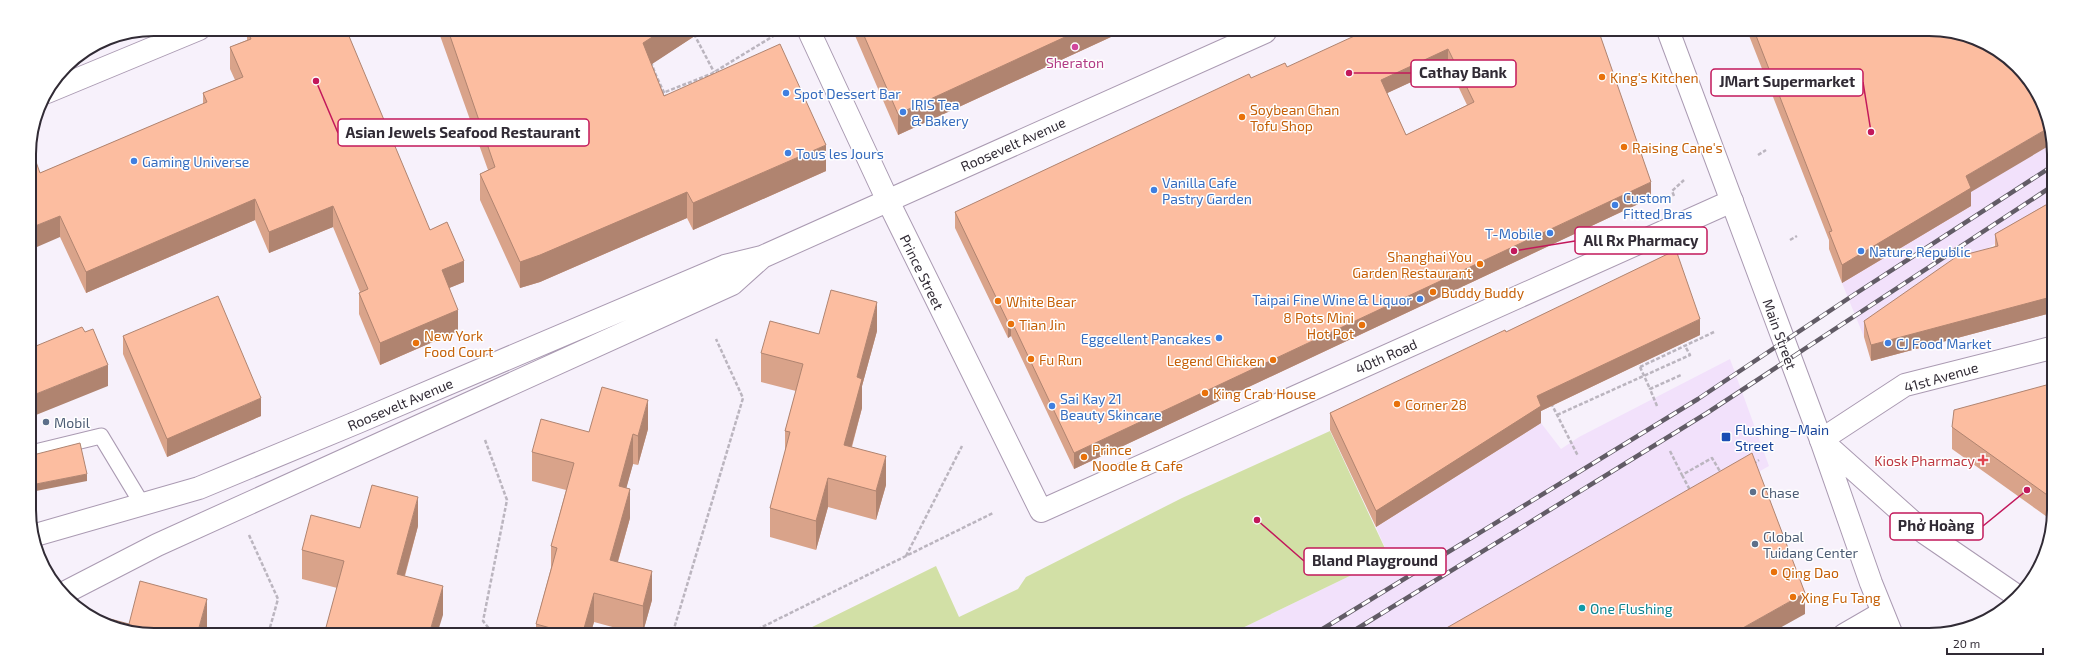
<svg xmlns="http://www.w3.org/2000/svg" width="2083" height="664" font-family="'Exo 2',sans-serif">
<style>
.built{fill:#f2e1fb}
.green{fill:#d2e0a6}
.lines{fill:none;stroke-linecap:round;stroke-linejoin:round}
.service-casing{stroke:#aa9ab2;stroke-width:17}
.minor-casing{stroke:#aa9ab2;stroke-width:24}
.secondary-casing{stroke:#aa9ab2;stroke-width:24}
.path{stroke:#bbb5bf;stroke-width:2.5;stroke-dasharray:4 2;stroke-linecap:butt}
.service{stroke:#fff;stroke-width:15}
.minor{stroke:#fff;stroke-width:22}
.secondary{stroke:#fff;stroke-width:22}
.rail-casing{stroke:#625c66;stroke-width:4.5}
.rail{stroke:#fff;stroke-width:3;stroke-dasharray:9;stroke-linecap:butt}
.path-bridge{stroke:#bbb5bf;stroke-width:2.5;stroke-dasharray:4 2;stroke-linecap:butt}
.wall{fill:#d9a38a;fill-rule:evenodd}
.shaded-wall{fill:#b08470}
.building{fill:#fcbda0;stroke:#b08470;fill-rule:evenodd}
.hotel-dot{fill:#d1479c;stroke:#fff;stroke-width:1.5}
.food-dot{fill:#e8710a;stroke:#fff;stroke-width:1.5}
.shop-dot{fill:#3f7fe0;stroke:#fff;stroke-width:1.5}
.service-dot{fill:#5c6f8a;stroke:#fff;stroke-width:1.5}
.transit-dot{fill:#1a4fb4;stroke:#fff;stroke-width:1.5}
.health-dot{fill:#e0444e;stroke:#fff;stroke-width:1.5}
.culture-dot{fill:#0f9aa8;stroke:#fff;stroke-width:1.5}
.labels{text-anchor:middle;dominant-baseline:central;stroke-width:3;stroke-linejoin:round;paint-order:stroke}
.hotel-label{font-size:14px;fill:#b23c85;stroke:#fff}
.food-label{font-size:14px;fill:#c56008;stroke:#fff;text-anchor:start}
.shop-label{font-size:14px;fill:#366cbe;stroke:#fff;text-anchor:start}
.street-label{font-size:14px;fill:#312b35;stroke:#fff}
.service-label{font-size:14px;fill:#4e5e75;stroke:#fff;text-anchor:start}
.transit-label{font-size:14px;fill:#164399;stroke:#fff;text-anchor:start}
.health-label{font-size:14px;fill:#be3a42;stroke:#fff;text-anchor:end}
.culture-label{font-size:14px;fill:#0d838f;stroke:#fff;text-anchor:start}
.rim{fill:none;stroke:#312b35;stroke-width:2}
.leader{fill:none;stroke:#c2185b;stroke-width:1.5}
.callout-dot{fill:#c2185b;stroke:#fff;stroke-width:1.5}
.callout{fill:#fff;stroke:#c2185b;stroke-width:1.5}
.callout-label{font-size:15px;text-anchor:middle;font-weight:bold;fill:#312b35}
</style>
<rect width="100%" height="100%" fill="#f7f1fb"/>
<path class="built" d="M 2052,144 L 2051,211 L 1991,246 L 1864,337 L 1842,283 L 1970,206 L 1966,194 Z
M 1730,359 L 1769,466 L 1472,634 L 1232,633 L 1389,557 L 1376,527 L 1541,423 L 1561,449 L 1579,437 Z"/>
<path class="green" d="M 1330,431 L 1389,557 L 1232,633 L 802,632 L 936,566 L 959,617 L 1018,589 L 1026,577 L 1182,498 Z"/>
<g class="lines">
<g class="service-casing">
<path id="service" d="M 31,453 L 101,436 L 142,504"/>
</g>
<g class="minor-casing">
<path id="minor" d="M 809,31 L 888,201 L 1041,511 L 1732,201
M 47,92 L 199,29
M 1821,440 L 1905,385 L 2051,348
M 1844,635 L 1882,613"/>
</g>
<g class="secondary-casing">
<path id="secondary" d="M 1669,33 L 1821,440 L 1871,583 L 1892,635
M 1822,441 L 1925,533 L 2017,596
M 32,536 L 199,488 L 358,422 L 725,266 L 762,257 L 1265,32
M 62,594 L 157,545 L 732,284 L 761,258"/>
</g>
<path class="path" d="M 694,34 L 714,72
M 651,62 L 655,73
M 660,94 L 711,74 L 775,35
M 1758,155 L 1766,150
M 1674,196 L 1672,191 L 1684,180
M 1790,240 L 1797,236
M 1640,367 L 1714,332
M 1551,403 L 1578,456
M 1657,406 L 1650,389 L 1681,375
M 1557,415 L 1690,355 L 1685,346
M 485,440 L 507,500 L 483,621 L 491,631
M 1670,451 L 1682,475 L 1712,458 L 1721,473
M 1753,464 L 1759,460
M 1682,475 L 1690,490
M 249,535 L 278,599 L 269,631
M 906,556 L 962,446
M 673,632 L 743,398 L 716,339
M 752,632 L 993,513"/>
<use href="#service" class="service"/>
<use href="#minor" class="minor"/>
<use href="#secondary" class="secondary"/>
<g class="rail-casing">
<path id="rail" d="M 1316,633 L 1698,399 L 1855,294 L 2051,167
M 1350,633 L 1707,413 L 2051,187"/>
</g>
<use href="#rail" class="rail"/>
<path class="path-bridge" d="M 655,73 L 666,97
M 1640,367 L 1650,389"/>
</g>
<path class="wall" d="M 247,30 L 430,230 L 464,282 L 449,288 L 458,331 L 380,365 L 359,314 L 359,293 L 360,292 L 333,227 L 269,253 L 255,220 L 86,293 L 60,237 L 40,173 L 203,104 L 203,93 L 235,80 L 230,69 L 230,47 L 247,40 Z
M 438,30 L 704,30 L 651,64 L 664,96 L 826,171 L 693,230 L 687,218 L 540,282 L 520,288 L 480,200 L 480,174 L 488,170 Z
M 853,31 L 1124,31 L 898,135 Z
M 1599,32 L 1651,198 L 1074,469 L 1011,336 L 1008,338 L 955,228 L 955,212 L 1287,67 ZM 1448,65 L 1467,105 L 1406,135 L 1387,93 Z
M 1748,33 L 1961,33 L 1971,192 L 1971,206 L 1842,283 L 1829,249 L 1829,240 Z
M 2051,202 L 2051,313 L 1871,361 L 1864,337 L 1864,321 L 1995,246 L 1995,234 Z
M 877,331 L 862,386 L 862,408 L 852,447 L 886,485 L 876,520 L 828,507 L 816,550 L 770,537 L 770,508 L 785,452 L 785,431 L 796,391 L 761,382 L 761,353 L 819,334 Z
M 1506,332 L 1700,335 L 1541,411 L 1541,423 L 1376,527 L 1330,430 L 1330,413 Z
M 123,336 L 261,416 L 167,457 L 123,354 Z
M 2050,384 L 2050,519 L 1952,449 L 1952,427 Z
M 648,429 L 638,465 L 633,464 L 626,488 L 630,518 L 618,562 L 652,600 L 643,632 L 631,632 L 594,622 L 591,632 L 536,632 L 536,624 L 551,568 L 551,546 L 566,490 L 532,481 L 532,452 L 589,432 Z
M 418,526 L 405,576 L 443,615 L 302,579 L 302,550 Z"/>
<path class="shaded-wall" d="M 663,30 L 704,30 L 643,70 L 643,43 Z
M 1078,31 L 1124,31 L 898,135 L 898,114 Z
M 1448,49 L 1448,65 L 1381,96 L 1381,80 Z
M 2050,127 L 2052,130 L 2052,144 L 1971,192 L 1971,206 L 1842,283 L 1842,265 L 1966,176 Z
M 826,145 L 826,171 L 693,230 L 693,203 Z
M 1651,182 L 1651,198 L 1074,469 L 1074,453 Z
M 687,192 L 687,218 L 540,282 L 520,288 L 520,262 Z
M 255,199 L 255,220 L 86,293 L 86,272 Z
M 333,206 L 333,227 L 269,253 L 269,232 Z
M 60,216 L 60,237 L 30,250 L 30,228 Z
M 464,261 L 464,282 L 442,291 L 442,270 Z
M 2051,297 L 2051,313 L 1871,361 L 1871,345 Z
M 877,302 L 877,331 L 862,386 L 862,408 L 844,474 L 844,445 L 857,377 Z
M 458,310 L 458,331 L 380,365 L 380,343 Z
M 1700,319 L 1700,335 L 1541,411 L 1541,423 L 1376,527 L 1376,511 L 1537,396 Z
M 1011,320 L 1011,336 L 1008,338 L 1008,322 Z
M 108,365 L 108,386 L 31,417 L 31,396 Z
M 261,398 L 261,416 L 167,457 L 167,439 Z
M 648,400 L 648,429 L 638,465 L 638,436 Z
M 633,434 L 633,464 L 619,515 L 619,486 Z
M 886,456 L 886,485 L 876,520 L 876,491 Z
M 87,474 L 87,481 L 31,492 L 31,485 Z
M 828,478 L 828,507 L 816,550 L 816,521 Z
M 630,489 L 630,518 L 610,589 L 610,560 Z
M 418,497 L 418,526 L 397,603 L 397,574 Z
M 652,571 L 652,600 L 643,632 L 643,606 Z
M 443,586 L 443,615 L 438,631 L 430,631 Z
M 594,593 L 594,622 L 591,632 L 583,632 Z
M 1805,593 L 1805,614 L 1769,634 L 1732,634 Z
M 207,599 L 207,628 L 206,631 L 198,631 Z"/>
<path class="building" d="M 249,29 L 346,29 L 430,230 L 447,222 L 464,261 L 442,270 L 458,310 L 380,343 L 359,293 L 368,289 L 333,206 L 269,232 L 255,199 L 86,272 L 60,216 L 30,228 L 30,145 L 40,173 L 207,102 L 203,93 L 243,77 L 230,47 L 251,39 L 247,30 Z
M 448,30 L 663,30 L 643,43 L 664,96 L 780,44 L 826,145 L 693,203 L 687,192 L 540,255 L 520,262 L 480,174 L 495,167 Z
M 862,31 L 1078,31 L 898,114 Z
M 1363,32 L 1599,32 L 1651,182 L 1074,453 L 1011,320 L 1008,322 L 955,212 L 1249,74 L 1251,78 L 1285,63 L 1287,67 ZM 1448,49 L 1474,102 L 1406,135 L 1381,80 Z
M 1755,33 L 1961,33 L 1998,50 L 2023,72 L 2050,127 L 1966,176 L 1971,188 L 1842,265 L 1829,232 L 1832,231 Z
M 2051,202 L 2051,297 L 1871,345 L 1864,321 L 1956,257 L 1998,246 L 1995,234 Z
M 1676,250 L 1700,319 L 1537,396 L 1541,406 L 1376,511 L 1330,413 L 1505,330 L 1506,332 Z
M 831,290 L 877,302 L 857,377 L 862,379 L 844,445 L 886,456 L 876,491 L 828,478 L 816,521 L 770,508 L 790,432 L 785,431 L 803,364 L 761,353 L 770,321 L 819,334 Z
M 218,296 L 261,398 L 167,439 L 123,336 Z
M 30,320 L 36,346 L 82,327 L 85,332 L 93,329 L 108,365 L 31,396 Z
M 2050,384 L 2050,497 L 1952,427 L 1954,410 Z
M 602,387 L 648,400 L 638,436 L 633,434 L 619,486 L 630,489 L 610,560 L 652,571 L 643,606 L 594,593 L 583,632 L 565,632 L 536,624 L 557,548 L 551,546 L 574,463 L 532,452 L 541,419 L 589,432 Z
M 80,443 L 87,474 L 31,485 L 31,454 L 33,455 Z
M 1752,453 L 1805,593 L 1732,634 L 1436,634 Z
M 372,485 L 418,497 L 397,574 L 443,586 L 430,631 L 325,631 L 344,561 L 302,550 L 311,515 L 360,528 Z
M 140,581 L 207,599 L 198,631 L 122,631 L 92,618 L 84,612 L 129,624 Z"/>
<circle class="hotel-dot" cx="1075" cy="47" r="4"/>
<g class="food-dot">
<circle cx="1602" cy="77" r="4"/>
<circle cx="1242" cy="117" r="4"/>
<circle cx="1624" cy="147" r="4"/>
<circle cx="1480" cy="264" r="4"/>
<circle cx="1433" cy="292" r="4"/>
<circle cx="998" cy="301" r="4"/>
<circle cx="1011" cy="324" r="4"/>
<circle cx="1362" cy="325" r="4"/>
<circle cx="416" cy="343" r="4"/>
<circle cx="1031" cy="359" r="4"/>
<circle cx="1273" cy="360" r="4"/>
<circle cx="1205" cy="393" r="4"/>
<circle cx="1397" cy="404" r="4"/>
<circle cx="1084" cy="457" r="4"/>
<circle cx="1774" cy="572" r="4"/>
<circle cx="1793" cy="597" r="4"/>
</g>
<g class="shop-dot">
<circle cx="786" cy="93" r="4"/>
<circle cx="903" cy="112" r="4"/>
<circle cx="788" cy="153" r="4"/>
<circle cx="134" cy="161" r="4"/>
<circle cx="1154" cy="190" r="4"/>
<circle cx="1615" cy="205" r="4"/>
<circle cx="1550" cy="233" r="4"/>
<circle cx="1861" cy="251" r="4"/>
<circle cx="1420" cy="299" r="4"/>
<circle cx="1219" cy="338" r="4"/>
<circle cx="1888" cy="343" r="4"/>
<circle cx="1052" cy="406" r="4"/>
</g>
<g class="service-dot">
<circle cx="46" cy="422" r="4"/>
<circle cx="1753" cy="492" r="4"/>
<circle cx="1755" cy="544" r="4"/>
</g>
<rect class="transit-dot" x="1721" y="432" width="10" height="10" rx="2"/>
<path class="health-dot" d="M1981 454h4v4h4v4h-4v4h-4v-4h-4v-4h4z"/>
<circle class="culture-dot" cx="1582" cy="608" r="4"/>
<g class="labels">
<g class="hotel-label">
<text x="1075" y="62">Sheraton</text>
</g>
<g class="food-label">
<text x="1610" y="77">King's Kitchen</text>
<text x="1250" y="109">Soybean Chan<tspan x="1250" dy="16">Tofu Shop</tspan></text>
<text x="1632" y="147">Raising Cane's</text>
<text x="1472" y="256" text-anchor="end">Shanghai You<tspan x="1472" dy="16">Garden Restaurant</tspan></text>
<text x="1441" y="292">Buddy Buddy</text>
<text x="1006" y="301">White Bear</text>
<text x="1354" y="317" text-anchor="end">8 Pots Mini<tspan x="1354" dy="16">Hot Pot</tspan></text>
<text x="1019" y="324">Tian Jin</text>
<text x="424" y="335">New York<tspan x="424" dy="16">Food Court</tspan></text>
<text x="1039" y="359">Fu Run</text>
<text x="1265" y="360" text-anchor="end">Legend Chicken</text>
<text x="1213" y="393">King Crab House</text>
<text x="1405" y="404">Corner 28</text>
<text x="1092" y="449">Prince<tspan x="1092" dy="16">Noodle &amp; Cafe</tspan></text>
<text x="1782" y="572">Qing Dao</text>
<text x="1801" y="597">Xing Fu Tang</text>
</g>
<g class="shop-label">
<text x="794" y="93">Spot Dessert Bar</text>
<text x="911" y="104">IRIS Tea<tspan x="911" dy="16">&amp; Bakery</tspan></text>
<text x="796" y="153">Tous les Jours</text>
<text x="142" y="161">Gaming Universe</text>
<text x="1162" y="182">Vanilla Cafe<tspan x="1162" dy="16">Pastry Garden</tspan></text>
<text x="1623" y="197">Custom<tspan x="1623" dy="16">Fitted Bras</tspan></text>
<text x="1542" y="233" text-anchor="end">T-Mobile</text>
<text x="1869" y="251">Nature Republic</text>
<text x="1412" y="299" text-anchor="end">Taipai Fine Wine &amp; Liquor</text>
<text x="1211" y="338" text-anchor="end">Eggcellent Pancakes</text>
<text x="1896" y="343">CJ Food Market</text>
<text x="1060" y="398">Sai Kay 21<tspan x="1060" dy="16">Beauty Skincare</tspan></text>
</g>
<g class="street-label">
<text transform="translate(1013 144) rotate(-24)">Roosevelt Avenue</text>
<text transform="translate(922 272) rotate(64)">Prince Street</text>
<text transform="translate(1780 334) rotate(70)">Main Street</text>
<text transform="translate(1386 356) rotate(-24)">40th Road</text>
<text transform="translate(1941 377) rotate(-16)">41st Avenue</text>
<text transform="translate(400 404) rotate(-23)">Roosevelt Avenue</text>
</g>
<g class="service-label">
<text x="54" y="422">Mobil</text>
<text x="1761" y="492">Chase</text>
<text x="1763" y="536">Global<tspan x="1763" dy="16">Tuidang Center</tspan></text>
</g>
<g class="transit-label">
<text x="1735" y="429">Flushing–Main<tspan x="1735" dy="16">Street</tspan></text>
</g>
<g class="health-label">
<text x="1975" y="460">Kiosk Pharmacy</text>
</g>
<g class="culture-label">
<text x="1590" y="608">One Flushing</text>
</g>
</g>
<path d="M0 0H2083V664H0ZM154 36H1929A118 118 0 0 1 2047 154V510A118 118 0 0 1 1929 628H154A118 118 0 0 1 36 510V154A118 118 0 0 1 154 36Z" fill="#fff" fill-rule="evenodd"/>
<path class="rim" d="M154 36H1929A118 118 0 0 1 2047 154V510A118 118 0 0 1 1929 628H154A118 118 0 0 1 36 510V154A118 118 0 0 1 154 36Z"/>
<path class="leader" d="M1349 73L1411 73M1871 132L1863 82M316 81L338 133M1514 251L1575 241M2027 490L1983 526M1257 520L1304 561"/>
<g class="callout-dot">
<circle cx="1349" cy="73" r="4"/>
<circle cx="1871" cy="132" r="4"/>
<circle cx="316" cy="81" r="4"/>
<circle cx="1514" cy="251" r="4"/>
<circle cx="2027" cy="490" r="4"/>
<circle cx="1257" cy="520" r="4"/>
</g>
<g class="callout">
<rect x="1411" y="60" width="105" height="27" rx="4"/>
<rect x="1711" y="69" width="152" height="27" rx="4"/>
<rect x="338" y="119" width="251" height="27" rx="4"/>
<rect x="1575" y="227" width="132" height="27" rx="4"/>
<rect x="1890" y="513" width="93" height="27" rx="4"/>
<rect x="1304" y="548" width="142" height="27" rx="4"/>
</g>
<g class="callout-label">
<text x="1463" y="78">Cathay Bank</text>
<text x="1787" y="87">JMart Supermarket</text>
<text x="463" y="138">Asian Jewels Seafood Restaurant</text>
<text x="1641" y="246">All Rx Pharmacy</text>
<text x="1936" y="531">Phở Hoàng</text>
<text x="1375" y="566">Bland Playground</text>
</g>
<path d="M1947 648v6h96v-6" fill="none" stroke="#312b35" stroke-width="2"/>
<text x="1953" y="648" font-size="12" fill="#312b35" stroke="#ffffff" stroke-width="3" paint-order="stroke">20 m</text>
</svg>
